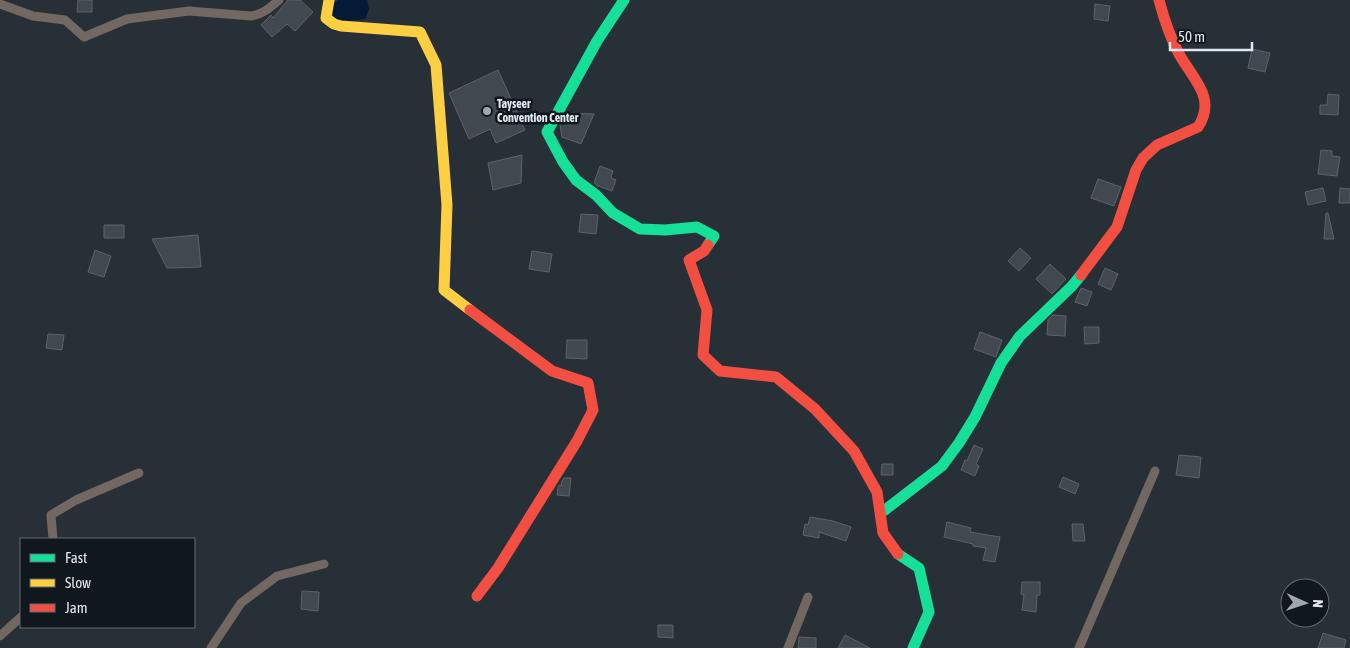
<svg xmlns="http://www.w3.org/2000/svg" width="1350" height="648" font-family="'Asap Condensed',sans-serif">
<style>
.water{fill:#041a37}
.building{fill:#41484f;stroke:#5c636a}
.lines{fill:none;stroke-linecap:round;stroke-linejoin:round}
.street{stroke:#726761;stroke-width:9}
.fast{stroke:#16e098;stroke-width:11}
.slow{stroke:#ffcf43;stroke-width:11}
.jam{stroke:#f24e42;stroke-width:11}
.poi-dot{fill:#9fa8b1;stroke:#10171d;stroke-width:2}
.labels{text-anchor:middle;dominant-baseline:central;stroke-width:5;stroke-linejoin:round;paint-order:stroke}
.poi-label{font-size:12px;font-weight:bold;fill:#dfe9f3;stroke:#10171d;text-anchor:start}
</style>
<rect width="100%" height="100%" fill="#272f37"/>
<path class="water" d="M 338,0 L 367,0 L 369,9 L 365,19 L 338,23 L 332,19 L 330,7 Z"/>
<path class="building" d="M 78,0 L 92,0 L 92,12 L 77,12 Z
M 288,0 L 300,0 L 313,12 L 295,31 L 287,24 L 272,37 L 261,25 L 271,15 L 273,18 Z
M 1095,4 L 1110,6 L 1108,21 L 1094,19 Z
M 1252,49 L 1270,53 L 1265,72 L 1248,68 Z
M 498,70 L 525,130 L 496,143 L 490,129 L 469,139 L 449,93 Z
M 1328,94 L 1339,95 L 1338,115 L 1320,114 L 1320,105 L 1327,105 Z
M 567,113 L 594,114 L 581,144 L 562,137 L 560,125 Z
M 1321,150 L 1332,151 L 1332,156 L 1340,157 L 1337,176 L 1318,174 Z
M 522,155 L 521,183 L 493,190 L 488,163 Z
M 600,166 L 613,171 L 611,178 L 616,180 L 612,191 L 598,186 L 594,183 Z
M 1098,179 L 1121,187 L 1114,206 L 1091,198 Z
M 1323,188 L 1326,201 L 1308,205 L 1305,192 Z
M 1340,188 L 1350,189 L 1350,203 L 1339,203 Z
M 1326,213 L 1328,213 L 1334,239 L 1324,239 Z
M 581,214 L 598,215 L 596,234 L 579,232 Z
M 104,225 L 124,225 L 124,238 L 104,238 Z
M 198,235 L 201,267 L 167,268 L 152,239 Z
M 1020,248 L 1031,258 L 1019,271 L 1008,261 Z
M 95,250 L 111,256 L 104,277 L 88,272 Z
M 532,251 L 552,254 L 549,272 L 529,269 Z
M 1050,264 L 1066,279 L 1052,294 L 1036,279 Z
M 1105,268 L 1118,274 L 1111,290 L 1098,284 Z
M 1081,288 L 1092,292 L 1087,306 L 1075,302 Z
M 1053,315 L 1066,316 L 1065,336 L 1047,335 L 1048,320 Z
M 1084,327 L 1099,327 L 1099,343 L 1085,344 Z
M 980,332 L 1002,340 L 996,357 L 974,349 Z
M 48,334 L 64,335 L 62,350 L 46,348 Z
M 567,340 L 587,340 L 587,359 L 566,358 Z
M 974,445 L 983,449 L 976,464 L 979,466 L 975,476 L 961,470 L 965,460 L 967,461 Z
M 1179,455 L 1201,457 L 1199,478 L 1176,475 Z
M 882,464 L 893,464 L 893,475 L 881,475 Z
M 1063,477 L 1079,484 L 1075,494 L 1059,487 Z
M 564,478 L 571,478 L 569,496 L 557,495 L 558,487 L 559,485 L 561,486 L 562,481 Z
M 810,517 L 833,521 L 851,527 L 846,541 L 819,532 L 819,538 L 803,535 L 805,524 L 808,525 Z
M 947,522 L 971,528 L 970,532 L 1000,537 L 995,562 L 983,560 L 986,548 L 973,546 L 973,544 L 944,537 Z
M 1072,524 L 1083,524 L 1085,541 L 1073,541 Z
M 1022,582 L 1040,582 L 1040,595 L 1037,595 L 1036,612 L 1022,610 L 1024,595 L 1021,594 Z
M 302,591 L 319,592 L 318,611 L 301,609 Z
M 658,625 L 673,625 L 673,638 L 658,637 Z
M 1323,633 L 1346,640 L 1344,648 L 1318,648 Z
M 845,635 L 870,648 L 838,648 Z
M 799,637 L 816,638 L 816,648 L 798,648 Z"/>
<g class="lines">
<path class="street" d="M 0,4 L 33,16 L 65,20 L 84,37 L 127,19 L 189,11 L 251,16 C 263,14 270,8 279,0
M 53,539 L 51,515 L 76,500 L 139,473
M 0,636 L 21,617
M 211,648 L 241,603 L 277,576 L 324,564
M 788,648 L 808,597
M 1079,648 L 1155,471"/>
<path class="fast" d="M 624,0 L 597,41 L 547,132 L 563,162 L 576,180 L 596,195 L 613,213 L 640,229 L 665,230 L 697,227 L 714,236 L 708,245
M 881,513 L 942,466 L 959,443 L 975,417 L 1001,363 L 1020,336 L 1072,286 L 1081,275
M 898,554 L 919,568 L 929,612 L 913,648"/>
<path class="slow" d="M 329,0 L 326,18 L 334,24 L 341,26 L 420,32 L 436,65 L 447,205 L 444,290 L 470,310"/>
<path class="jam" d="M 708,245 L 704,251 L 689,260 L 707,310 L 703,355 L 720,371 L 776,377 L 815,409 L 854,451 L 877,492 L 883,533 L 898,554
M 1081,275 L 1117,227 L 1136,170 L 1143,158 L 1157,145 L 1198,127 C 1217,98 1193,79 1179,54 C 1170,37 1164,19 1159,0
M 470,310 L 552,371 L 588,383 L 593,410 L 577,441 L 498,568 L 477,596"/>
</g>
<circle class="poi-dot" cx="487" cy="111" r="5"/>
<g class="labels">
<g class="poi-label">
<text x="497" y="104">Tayseer<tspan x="497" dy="14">Convention Center</tspan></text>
</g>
</g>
<rect x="20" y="538" width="175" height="90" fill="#10171d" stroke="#636b73"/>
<rect x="30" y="554" width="25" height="8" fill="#16e098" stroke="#636b73"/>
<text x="65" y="563" font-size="15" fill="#dfe9f3">Fast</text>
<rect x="30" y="579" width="25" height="8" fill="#ffcf43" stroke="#636b73"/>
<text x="65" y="588" font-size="15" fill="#dfe9f3">Slow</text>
<rect x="30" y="604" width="25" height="8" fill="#f24e42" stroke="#636b73"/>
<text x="65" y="613" font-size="15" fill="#dfe9f3">Jam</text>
<g transform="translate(1305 603) rotate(93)"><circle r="24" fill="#10171d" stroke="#636b73"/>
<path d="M0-4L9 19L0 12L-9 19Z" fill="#9fa8b1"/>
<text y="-8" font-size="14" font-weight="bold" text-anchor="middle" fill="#dfe9f3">N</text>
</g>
<path d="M1170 42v8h82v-8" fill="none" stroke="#dfe9f3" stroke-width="2.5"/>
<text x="1178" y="42" font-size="15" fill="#dfe9f3" stroke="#10171d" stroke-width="4" paint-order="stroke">50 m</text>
</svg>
